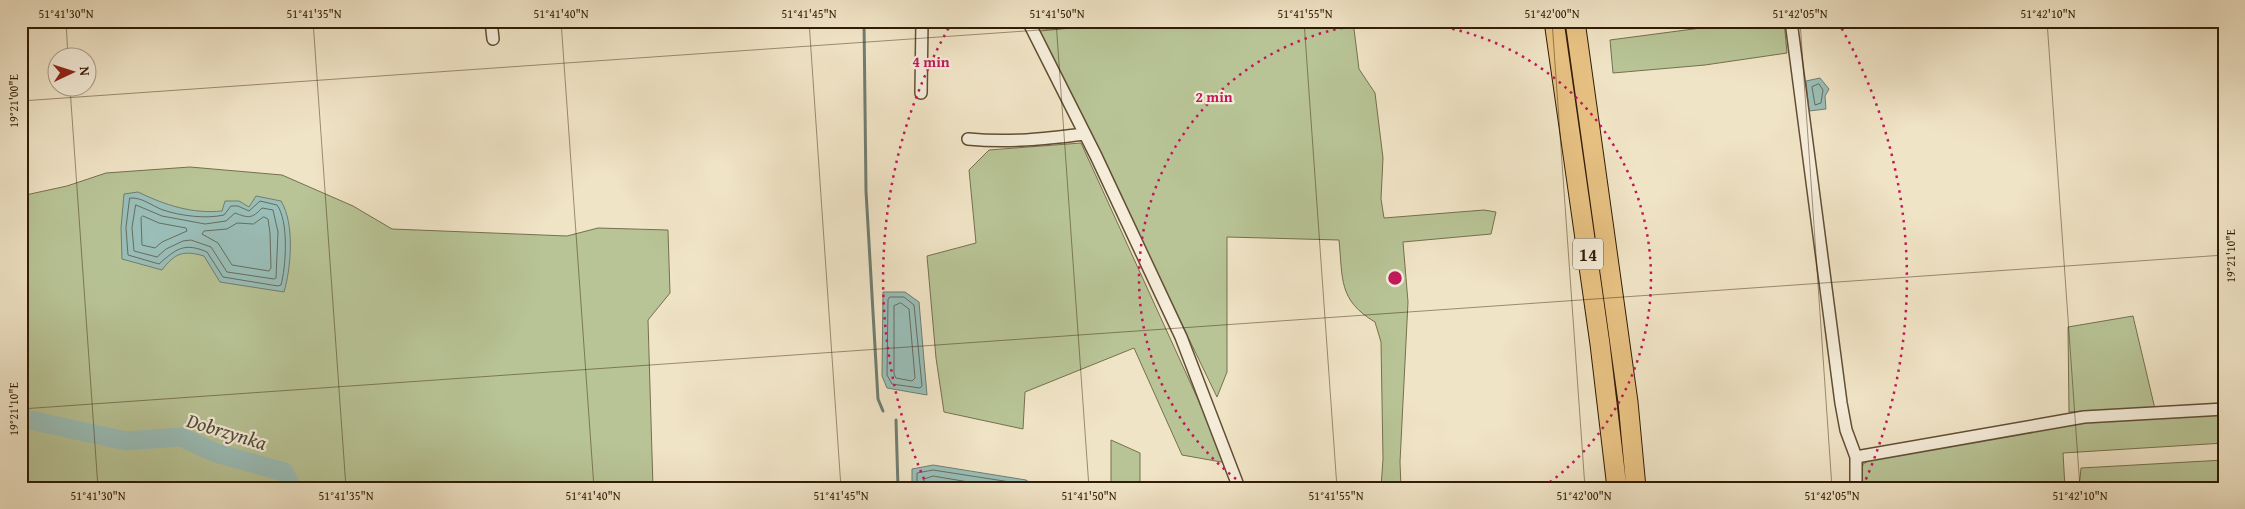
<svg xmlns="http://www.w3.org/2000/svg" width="2245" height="509" font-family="'Gentium Book Plus',serif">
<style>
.green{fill:#b8c496;stroke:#75704d}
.water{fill:#9abeb8;stroke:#707d70}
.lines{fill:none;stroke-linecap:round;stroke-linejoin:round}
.shore{stroke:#666d5e;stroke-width:1}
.stream{stroke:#707d70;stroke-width:3}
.river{stroke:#9abeb8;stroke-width:19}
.minor-casing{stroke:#624e34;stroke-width:14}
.primary-casing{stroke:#321c04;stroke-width:21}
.minor{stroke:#f5edda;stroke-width:11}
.primary{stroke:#e8c283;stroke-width:19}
.ticks{fill:none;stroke:#321c04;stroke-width:1;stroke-opacity:0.45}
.ring{fill:none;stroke:#c2185b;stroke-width:2.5;stroke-dasharray:2.5 5}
.labels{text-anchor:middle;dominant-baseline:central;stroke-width:4.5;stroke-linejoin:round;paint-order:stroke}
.shield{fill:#f5edda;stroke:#6c5b44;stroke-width:1}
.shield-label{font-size:18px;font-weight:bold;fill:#321c04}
.water-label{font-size:20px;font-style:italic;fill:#514d3a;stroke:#f5edda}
.centre{fill:#c2185b;stroke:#f5edda;stroke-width:2.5}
.ring-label{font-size:15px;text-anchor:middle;font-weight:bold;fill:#c2185b;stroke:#f5edda;stroke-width:4.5;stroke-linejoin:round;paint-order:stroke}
.neatline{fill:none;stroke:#321c04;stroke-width:2}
.ticks-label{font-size:12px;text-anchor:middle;fill:#321c04}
</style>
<rect width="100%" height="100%" fill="#f0e4c6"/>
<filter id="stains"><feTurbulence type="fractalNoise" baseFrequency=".004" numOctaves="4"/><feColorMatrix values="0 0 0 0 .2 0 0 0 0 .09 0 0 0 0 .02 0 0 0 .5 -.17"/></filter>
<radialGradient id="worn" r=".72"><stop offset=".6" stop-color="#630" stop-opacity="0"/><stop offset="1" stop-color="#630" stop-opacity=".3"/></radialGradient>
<path class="green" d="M 1145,21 L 1356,21 L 1354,29 L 1359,69 L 1375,93 L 1383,158 L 1381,199 L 1384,218 L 1484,210 L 1496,212 L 1491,234 L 1403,242 L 1408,302 L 1400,462 L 1401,488 L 1381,488 L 1383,459 L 1381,342 L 1375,322 C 1338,300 1343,279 1339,240 L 1227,237 L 1227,372 L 1217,397 L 1040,31 Z
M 1775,21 L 1784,21 L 1787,53 L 1705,65 L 1613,73 L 1610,40 L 1701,28 L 1737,27 Z
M 1081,143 L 1227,463 L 1182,455 L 1134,348 L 1025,392 L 1023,429 L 944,412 L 936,358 L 927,256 L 976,243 L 969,170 L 989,150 Z
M 190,167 L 282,175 L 353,206 L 392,229 L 567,236 L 598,228 L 668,230 L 670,293 L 648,320 L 653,488 L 21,488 L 21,196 L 67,186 L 106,173 Z
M 2133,316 L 2155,409 L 2069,412 L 2068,327 Z
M 2224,414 L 2224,443 L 2063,453 L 2065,488 L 1859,488 L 1863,464 L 1874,458 L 2072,423 Z
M 1111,440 L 1140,453 L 1140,488 L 1111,488 Z
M 2224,460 L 2224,488 L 2079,488 L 2081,468 Z"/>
<path class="water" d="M 1820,78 L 1829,89 L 1825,96 L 1826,109 L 1809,111 L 1806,81 Z
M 138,192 C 165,205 192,214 222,211 L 225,201 L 239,201 L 249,207 L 256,196 L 281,201 C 295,224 291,268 284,292 L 220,282 L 204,256 C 183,250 175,253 162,270 L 122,259 L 121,228 L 124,194 Z
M 883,292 L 905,292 L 919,302 L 927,395 L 887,388 L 882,376 Z
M 933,465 L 1026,480 L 1033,485 L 1033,488 L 912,488 L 912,469 Z"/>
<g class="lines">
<path class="shore" d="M 1819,84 L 1823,90 L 1821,103 L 1815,105 L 1812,87 Z
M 130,198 C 142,197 152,206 163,210 C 181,216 206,219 224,215 L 231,206 L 238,206 L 249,211 L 260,201 L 277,205 C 289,221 286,267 281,285 L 278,286 L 223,277 L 207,252 C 184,242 176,249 159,264 L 128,255 L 126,228 Z
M 136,205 L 162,216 L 205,224 L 226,221 L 235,213 C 248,218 252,219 262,208 L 273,210 L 278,232 L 276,278 L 274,279 L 227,272 L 211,247 L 191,240 L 183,241 L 166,249 L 157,257 L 134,251 L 132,228 Z
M 143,216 L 159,223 L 186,228 L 187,231 L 162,242 L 155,248 L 142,245 L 141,218 Z
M 264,217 L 268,219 L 270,233 L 271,268 L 269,271 L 232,265 L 218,243 L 202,234 L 204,231 L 227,229 L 237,223 L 253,224 Z
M 890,297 L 904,297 L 914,305 L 922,386 L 920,388 L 892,384 L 887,375 L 888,300 Z
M 901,303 L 909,309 L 915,378 L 912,381 L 896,378 L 894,374 L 894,306 Z
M 917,488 L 917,473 L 933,470 L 1023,484 L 1028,488
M 923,488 L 924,479 L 933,476 L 1004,488"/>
<path class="stream" d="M 864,21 L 866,191 L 878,399 L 883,411
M 896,420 L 898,488"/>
<path class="river" d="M 21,418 L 126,441 L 181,437 L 216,453 L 284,472 L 292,488"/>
<g class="minor-casing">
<path id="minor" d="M 491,21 L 493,39
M 1028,21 L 1096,156 L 1181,337 L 1239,488
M 1791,21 L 1841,403 L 1846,430 L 1856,457
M 921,93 L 922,21
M 968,139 C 1009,143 1044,139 1085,134
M 1856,488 L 1856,457 L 2084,417 L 2224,409"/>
</g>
<g class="primary-casing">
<path id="primary" d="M 1554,21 L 1600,344 L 1617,488
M 1575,21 L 1628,402 L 1636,488"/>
</g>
<use href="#minor" class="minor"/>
<use href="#primary" class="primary"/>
</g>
<path class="ticks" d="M 66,21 L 68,58M 313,21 L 346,488M 561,21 L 594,488M 809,21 L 841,488M 1056,21 L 1089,488M 1304,21 L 1337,488M 1552,21 L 1585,488M 1800,21 L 1832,488M 2047,21 L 2080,488M 70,88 L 98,488M 21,101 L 1169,21M 21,409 L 2224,255"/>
<g class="ring">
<path d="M1248 488A256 256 0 1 1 1542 488"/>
<path d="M927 486A512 512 0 0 1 952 22M1838 22A512 512 0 0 1 1863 486"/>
</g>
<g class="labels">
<rect class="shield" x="1573" y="238.5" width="30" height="31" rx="4"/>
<g class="shield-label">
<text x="1588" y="254">14</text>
</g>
<g class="water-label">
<text transform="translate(227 431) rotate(17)">Dobrzynka</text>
</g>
</g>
<circle cx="1395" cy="278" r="8" class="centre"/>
<g class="ring-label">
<text x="931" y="67">4 min</text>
<text x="1214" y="102">2 min</text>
</g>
<rect width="2245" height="509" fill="none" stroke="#f0e4c6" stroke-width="55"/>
<g transform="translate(72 72) rotate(86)"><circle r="24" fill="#f5edda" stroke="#a79984"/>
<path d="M0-4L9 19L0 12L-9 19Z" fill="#8f2418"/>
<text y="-8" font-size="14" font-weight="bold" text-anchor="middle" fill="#321c04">N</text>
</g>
<rect x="28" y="28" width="2190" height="454" class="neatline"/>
<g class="ticks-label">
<text x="66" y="18">51°41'30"N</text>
<text x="314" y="18">51°41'35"N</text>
<text x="561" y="18">51°41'40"N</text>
<text x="809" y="18">51°41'45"N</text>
<text x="1057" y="18">51°41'50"N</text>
<text x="1305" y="18">51°41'55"N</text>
<text x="1552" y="18">51°42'00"N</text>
<text x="1800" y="18">51°42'05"N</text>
<text x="2048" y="18">51°42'10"N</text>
<text transform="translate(14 101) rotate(-90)" y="4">19°21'00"E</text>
<text transform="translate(2231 256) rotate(-90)" y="4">19°21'10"E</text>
<text transform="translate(14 409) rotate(-90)" y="4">19°21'10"E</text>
<text x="98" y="500">51°41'30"N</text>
<text x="346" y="500">51°41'35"N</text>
<text x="593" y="500">51°41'40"N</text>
<text x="841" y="500">51°41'45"N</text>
<text x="1089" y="500">51°41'50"N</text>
<text x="1336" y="500">51°41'55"N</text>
<text x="1584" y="500">51°42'00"N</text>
<text x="1832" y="500">51°42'05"N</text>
<text x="2080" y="500">51°42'10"N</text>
</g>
<rect width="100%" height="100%" filter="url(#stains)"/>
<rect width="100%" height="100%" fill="url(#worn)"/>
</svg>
